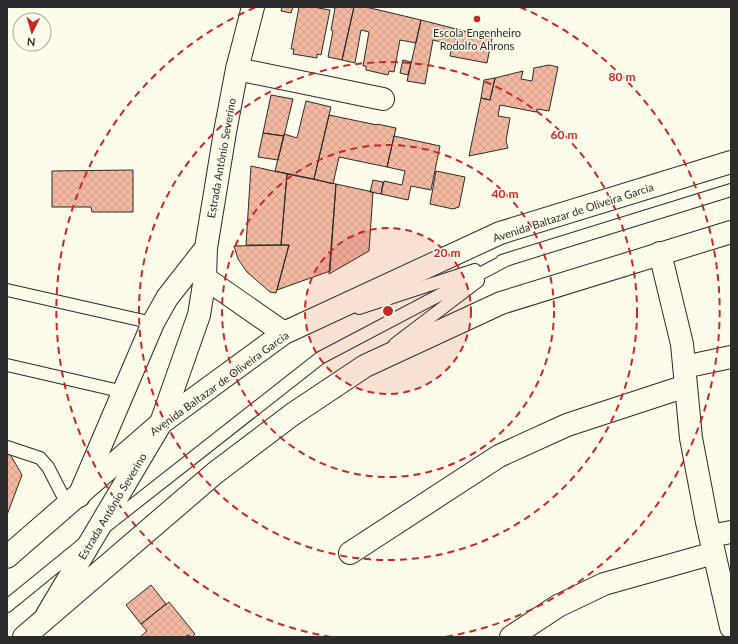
<svg xmlns="http://www.w3.org/2000/svg" width="738" height="644" font-family="Lato,sans-serif">
<style>
.building{fill:url(#building-cross-hatch);stroke:#2b2b2b}
.lines{fill:none;stroke-linecap:round;stroke-linejoin:round}
.service-casing{stroke:#2b2b2b;stroke-width:14}
.minor-casing{stroke:#2b2b2b;stroke-width:24}
.secondary-casing{stroke:#2b2b2b;stroke-width:24}
.primary-casing{stroke:#2b2b2b;stroke-width:24}
.service{stroke:#fdfbea;stroke-width:12}
.minor{stroke:#fdfbea;stroke-width:22}
.secondary{stroke:#fdfbea;stroke-width:22}
.primary{stroke:#fdfbea;stroke-width:22}
.ring{fill:none;stroke:#c62828;stroke-width:2;stroke-dasharray:7 5}
.poi-dot{fill:#c62828;stroke:#fdfbea;stroke-width:1.5}
.labels{text-anchor:middle;dominant-baseline:central;stroke-width:3;stroke-linejoin:round;paint-order:stroke}
.poi-label{font-size:11px;fill:#2b2b2b;stroke:#fdfbea}
.street-label{font-size:11px;fill:#2b2b2b;stroke:#fdfbea}
.centre{fill:#c62828;stroke:#fdfbea;stroke-width:2}
.ring-label{font-size:12px;text-anchor:middle;font-weight:bold;fill:#c62828;stroke:#fdfbea;stroke-width:3;stroke-linejoin:round;paint-order:stroke}
</style>
<defs>
<pattern id="building-cross-hatch" width="8" height="8" patternUnits="userSpaceOnUse"><rect width="8" height="8" fill="#f2b8a0"/><path d="M0 0l8 8M0 8l8-8" fill="none" stroke="#d09e8a"/></pattern>
</defs>
<rect width="100%" height="100%" fill="#fdfbea"/>
<path class="building" d="M 282,7 L 293,7 L 291,13 L 281,11 Z
M 299,7 L 313,7 L 330,10 L 321,55 L 317,54 L 317,58 L 293,54 L 294,49 L 291,49 Z
M 330,7 L 354,7 L 342,60 L 328,57 L 333,31 L 331,30 L 335,8 Z
M 354,7 L 366,7 L 421,20 L 416,43 L 400,40 L 394,72 L 389,71 L 388,75 L 366,70 L 366,66 L 363,66 L 369,32 L 361,30 L 355,63 L 342,60 Z
M 421,20 L 492,38 L 487,63 L 450,56 L 451,48 L 440,45 L 441,42 L 433,40 L 425,84 L 407,81 Z
M 403,60 L 411,62 L 408,75 L 400,73 Z
M 549,65 L 558,67 L 549,111 L 537,109 L 536,112 L 500,105 L 498,116 L 510,118 L 506,141 L 508,148 L 469,156 L 481,98 L 490,100 L 495,78 L 523,71 L 521,79 L 532,81 L 534,68 Z
M 495,78 L 490,100 L 481,98 L 484,80 Z
M 271,95 L 293,99 L 284,136 L 263,133 Z
M 306,101 L 331,107 L 314,179 L 275,171 L 284,134 L 297,138 Z
M 329,115 L 377,125 L 377,124 L 396,128 L 387,167 L 339,157 L 333,184 L 314,179 Z
M 263,133 L 284,136 L 278,160 L 258,157 Z
M 394,136 L 440,146 L 431,190 L 411,186 L 408,200 L 381,194 L 384,181 L 402,185 L 405,171 L 387,167 Z
M 251,166 L 287,174 L 281,245 L 246,245 Z
M 133,170 L 133,212 L 92,212 L 91,207 L 52,207 L 52,171 Z
M 436,171 L 465,177 L 459,207 L 453,209 L 430,204 Z
M 287,174 L 336,184 L 330,271 L 277,290 L 289,245 L 281,245 Z
M 373,180 L 383,182 L 381,194 L 370,192 Z
M 336,184 L 373,192 L 369,251 L 329,274 Z
M 289,245 L 276,293 L 270,292 L 247,272 L 238,259 L 234,246 Z
M 7,449 L 22,475 L 7,515 Z
M 151,585 L 166,604 L 141,624 L 126,605 Z
M 169,602 L 195,634 L 192,637 L 188,635 L 185,637 L 140,637 L 147,631 L 141,624 Z"/>
<g class="lines">
<g class="service-casing">
<path id="service" d="M 502,261 L 731,190
M 7,290 L 153,323
M 359,308 L 475,270
M 395,344 L 478,281
M 7,365 L 124,392
M 7,447 L 40,458 L 48,467 L 68,506
M 106,526 L 320,358 L 508,259
M 7,606 L 82,545"/>
</g>
<g class="minor-casing">
<path id="minor" d="M 237,69 L 383,99
M 660,253 L 682,344 L 691,438 L 707,522 L 731,627
M 684,367 L 731,357
M 710,536 L 731,532
M 350,553 L 499,456 L 567,425 L 686,386
M 511,637 L 558,606 L 604,584 L 714,553"/>
</g>
<g class="secondary-casing">
<path id="secondary" d="M 79,496 L 153,323 L 167,298 L 206,248
M 47,615 L 161,423 L 199,315 L 205,278 L 206,248 L 225,132 L 237,69 L 253,7"/>
</g>
<g class="primary-casing">
<path id="primary" d="M 205,278 L 284,333
M 7,557 L 161,423 L 284,333 L 500,233 L 731,162
M 24,637 L 215,473 L 293,414 L 365,366 L 501,303 L 731,232"/>
</g>
<use href="#service" class="service"/>
<use href="#minor" class="minor"/>
<use href="#secondary" class="secondary"/>
<use href="#primary" class="primary"/>
</g>
<circle cx="388" cy="311" r="83" fill="#c62828" fill-opacity=".12"/>
<g class="ring">
<circle cx="388" cy="311" r="83"/>
<circle cx="388" cy="311" r="166"/>
<circle cx="388" cy="311" r="249"/>
<path d="M331 637A331 331 0 0 1 256 7M520 7A331 331 0 0 1 445 637"/>
</g>
<circle class="poi-dot" cx="477" cy="19" r="4"/>
<g class="labels">
<g class="poi-label">
<text x="477" y="32">Escola Engenheiro<tspan x="477" dy="13">Rodolfo Ahrons</tspan></text>
</g>
<g class="street-label">
<text transform="translate(221 158) rotate(-80)">Estrada Antônio Severino</text>
<text transform="translate(573 212) rotate(-18)">Avenida Baltazar de Oliveira Garcia</text>
<text transform="translate(219 383) rotate(-36)">Avenida Baltazar de Oliveira Garcia</text>
<text transform="translate(112 506) rotate(-59)">Estrada Antônio Severino</text>
</g>
</g>
<circle cx="388" cy="311" r="6" class="centre"/>
<g class="ring-label">
<text x="622" y="81">80 m</text>
<text x="564" y="139">60 m</text>
<text x="505" y="198">40 m</text>
<text x="447" y="257">20 m</text>
</g>
<rect width="738" height="644" fill="none" stroke="#2b2b2b" stroke-width="16"/>
<g transform="translate(32 32) rotate(185)"><circle r="19" fill="#fdfbea" stroke="#a9a89e"/>
<path d="M0-3L7 15L0 10L-7 15Z" fill="#c62828"/>
<text y="-6" font-size="11" font-weight="bold" text-anchor="middle" fill="#2b2b2b">N</text>
</g>
</svg>
